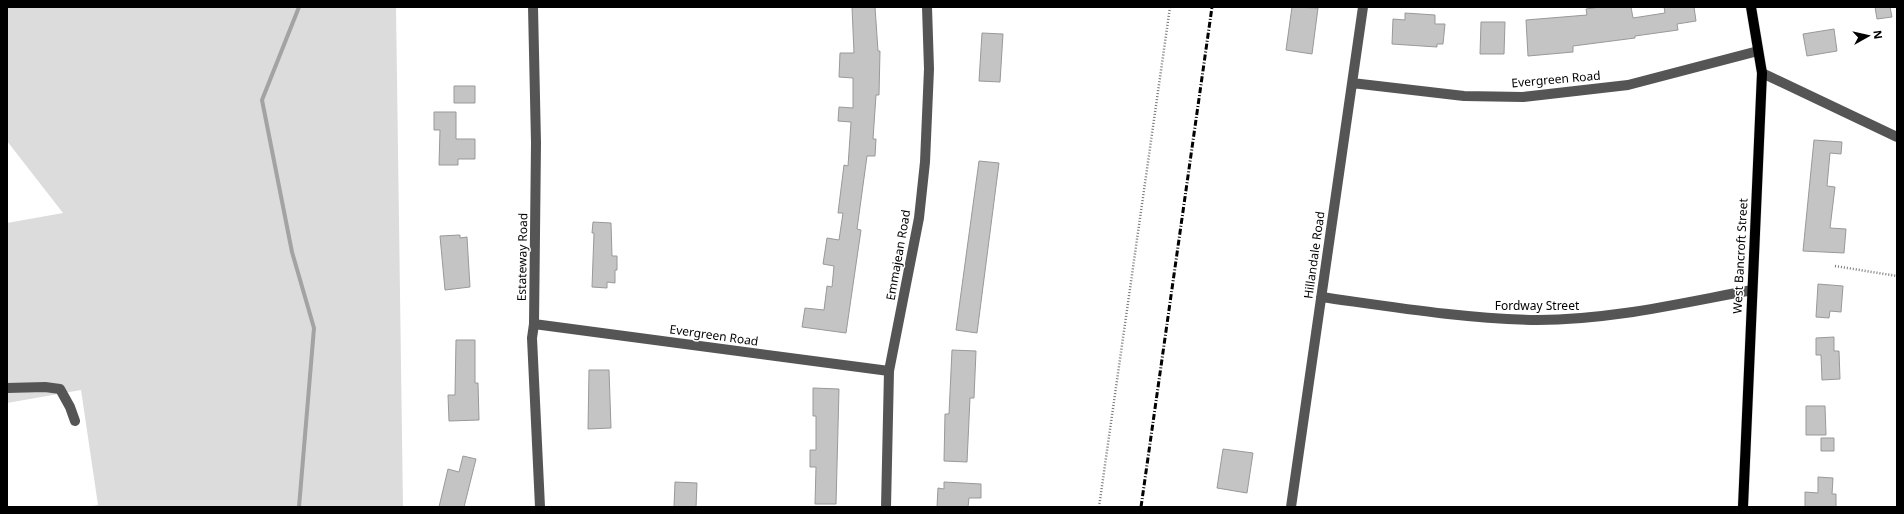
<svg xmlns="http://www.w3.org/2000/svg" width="1904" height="514" font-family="'Noto Sans',sans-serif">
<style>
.green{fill:#dcdcdc}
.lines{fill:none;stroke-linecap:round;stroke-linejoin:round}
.stream{stroke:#a3a3a3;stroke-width:4}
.building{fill:#c4c4c4;stroke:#999}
.major-casing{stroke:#dbdbdb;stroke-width:11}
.path{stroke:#777;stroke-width:2.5;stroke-dasharray:1 2;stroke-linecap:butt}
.minor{stroke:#555;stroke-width:10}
.major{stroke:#000;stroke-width:10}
.rail{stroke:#000;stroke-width:3;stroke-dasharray:6 2 1 2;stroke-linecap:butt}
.labels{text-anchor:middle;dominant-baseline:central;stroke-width:3;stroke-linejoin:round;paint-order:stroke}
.street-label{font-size:12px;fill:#000;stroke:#fff}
</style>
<rect width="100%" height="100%" fill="#fff"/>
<path class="green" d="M 7,7 L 396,7 L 403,507 L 86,507 L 98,505 L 81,390 L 7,403 L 7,223 L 63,213 L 7,141 Z"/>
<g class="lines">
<path class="stream" d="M 299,507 L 314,328 L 292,252 L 262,100 L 299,7"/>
</g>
<path class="building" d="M 852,7 L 875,7 L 878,51 L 880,51 L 879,95 L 876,95 L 873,139 L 876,139 L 875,156 L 867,156 L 857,229 L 861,230 L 846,333 L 802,327 L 805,308 L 824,310 L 827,286 L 832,287 L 834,266 L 823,264 L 827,238 L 839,240 L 843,213 L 838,213 L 844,165 L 848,166 L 851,122 L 838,121 L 839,107 L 853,108 L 853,78 L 839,77 L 840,53 L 854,53 Z
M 1292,7 L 1318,8 L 1312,54 L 1286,50 Z
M 1600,7 L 1631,7 L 1633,18 L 1665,13 L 1664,7 L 1694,7 L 1696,21 L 1677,24 L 1678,30 L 1635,36 L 1635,38 L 1573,46 L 1573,52 L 1528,56 L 1526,20 L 1587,15 L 1586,9 Z
M 1875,7 L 1890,7 L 1892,17 L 1877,19 Z
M 1405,13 L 1435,15 L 1435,24 L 1445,24 L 1443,44 L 1437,44 L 1437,47 L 1392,44 L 1393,19 L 1405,20 Z
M 1481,22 L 1505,22 L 1504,54 L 1480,54 Z
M 1834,29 L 1837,51 L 1807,56 L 1803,34 Z
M 982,33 L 1003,34 L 1000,82 L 979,81 Z
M 454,86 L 475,86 L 475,103 L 454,103 Z
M 434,112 L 456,112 L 456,139 L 475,139 L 475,159 L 458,159 L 458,165 L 439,165 L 440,130 L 434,130 Z
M 1814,140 L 1842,142 L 1841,154 L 1830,153 L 1827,186 L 1835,187 L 1830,228 L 1846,229 L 1844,253 L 1803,251 Z
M 979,161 L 999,163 L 977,333 L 956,330 Z
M 593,222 L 611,223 L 612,256 L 617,256 L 617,270 L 615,270 L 615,283 L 607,282 L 607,288 L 592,287 L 594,233 L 592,233 Z
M 460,235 L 460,238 L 467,237 L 470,287 L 445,290 L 440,236 Z
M 1818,284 L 1843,286 L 1841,312 L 1830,311 L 1829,318 L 1816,317 Z
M 1834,337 L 1834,351 L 1839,351 L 1840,379 L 1822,380 L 1821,355 L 1816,355 L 1816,338 Z
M 456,340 L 475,340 L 475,383 L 478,383 L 479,420 L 449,421 L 448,395 L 455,395 Z
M 952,350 L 976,351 L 974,398 L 970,398 L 967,462 L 944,461 L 945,414 L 949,414 Z
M 589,370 L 609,370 L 611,428 L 588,429 Z
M 813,388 L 839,389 L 836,504 L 815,504 L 816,467 L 810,467 L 810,450 L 816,450 L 816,416 L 813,416 Z
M 1806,406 L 1825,406 L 1826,435 L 1806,435 Z
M 1821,438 L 1834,438 L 1834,451 L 1821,451 Z
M 1223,449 L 1253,453 L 1247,493 L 1217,488 Z
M 463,456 L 476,459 L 464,507 L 439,507 L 448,469 L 459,472 Z
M 1818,477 L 1833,478 L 1832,494 L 1836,494 L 1836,507 L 1805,507 L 1805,492 L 1818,493 Z
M 675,482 L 697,483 L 696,507 L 674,507 Z
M 944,482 L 981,484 L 981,498 L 969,498 L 968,507 L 937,507 L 938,488 L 944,489 Z"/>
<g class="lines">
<g class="major-casing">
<path id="major" d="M 1743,507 L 1762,73 L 1751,7"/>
</g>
<path class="path" d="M 1835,266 L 1897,276
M 1099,507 L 1170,7"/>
<path class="minor" d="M 533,7 L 536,143 L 534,324 L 532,338 L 540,507
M 1762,73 L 1897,137
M 1352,83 L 1464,96 L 1523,97 L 1628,85 L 1758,51
M 1321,297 C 1393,307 1465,319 1538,320 C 1611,320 1681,303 1752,290
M 534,324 L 889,371
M 7,388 L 45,387 L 60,389 L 70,407 L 75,421
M 886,507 L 889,371 L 919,218 L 925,162 L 929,69 L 927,7
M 1291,507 L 1363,7"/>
<use href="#major" class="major"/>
<path class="rail" d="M 1141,507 L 1212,7"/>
</g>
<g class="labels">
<g class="street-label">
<text transform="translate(1556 79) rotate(-5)">Evergreen Road</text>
<text transform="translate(898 255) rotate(-80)">Emmajean Road</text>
<text transform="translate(1314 255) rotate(-82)">Hillandale Road</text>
<text transform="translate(1740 256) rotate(-87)">West Bancroft Street</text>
<text transform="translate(522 257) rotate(-89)">Estateway Road</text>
<text x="1537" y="305">Fordway Street</text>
<text transform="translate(714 335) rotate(8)">Evergreen Road</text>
</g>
</g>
<rect width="1904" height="514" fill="none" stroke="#000000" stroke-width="16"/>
<g transform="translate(1868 36) rotate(82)" stroke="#ffffff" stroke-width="3" paint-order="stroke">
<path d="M0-3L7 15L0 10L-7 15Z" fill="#000000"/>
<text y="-6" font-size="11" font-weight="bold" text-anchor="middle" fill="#000000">N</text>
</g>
</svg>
